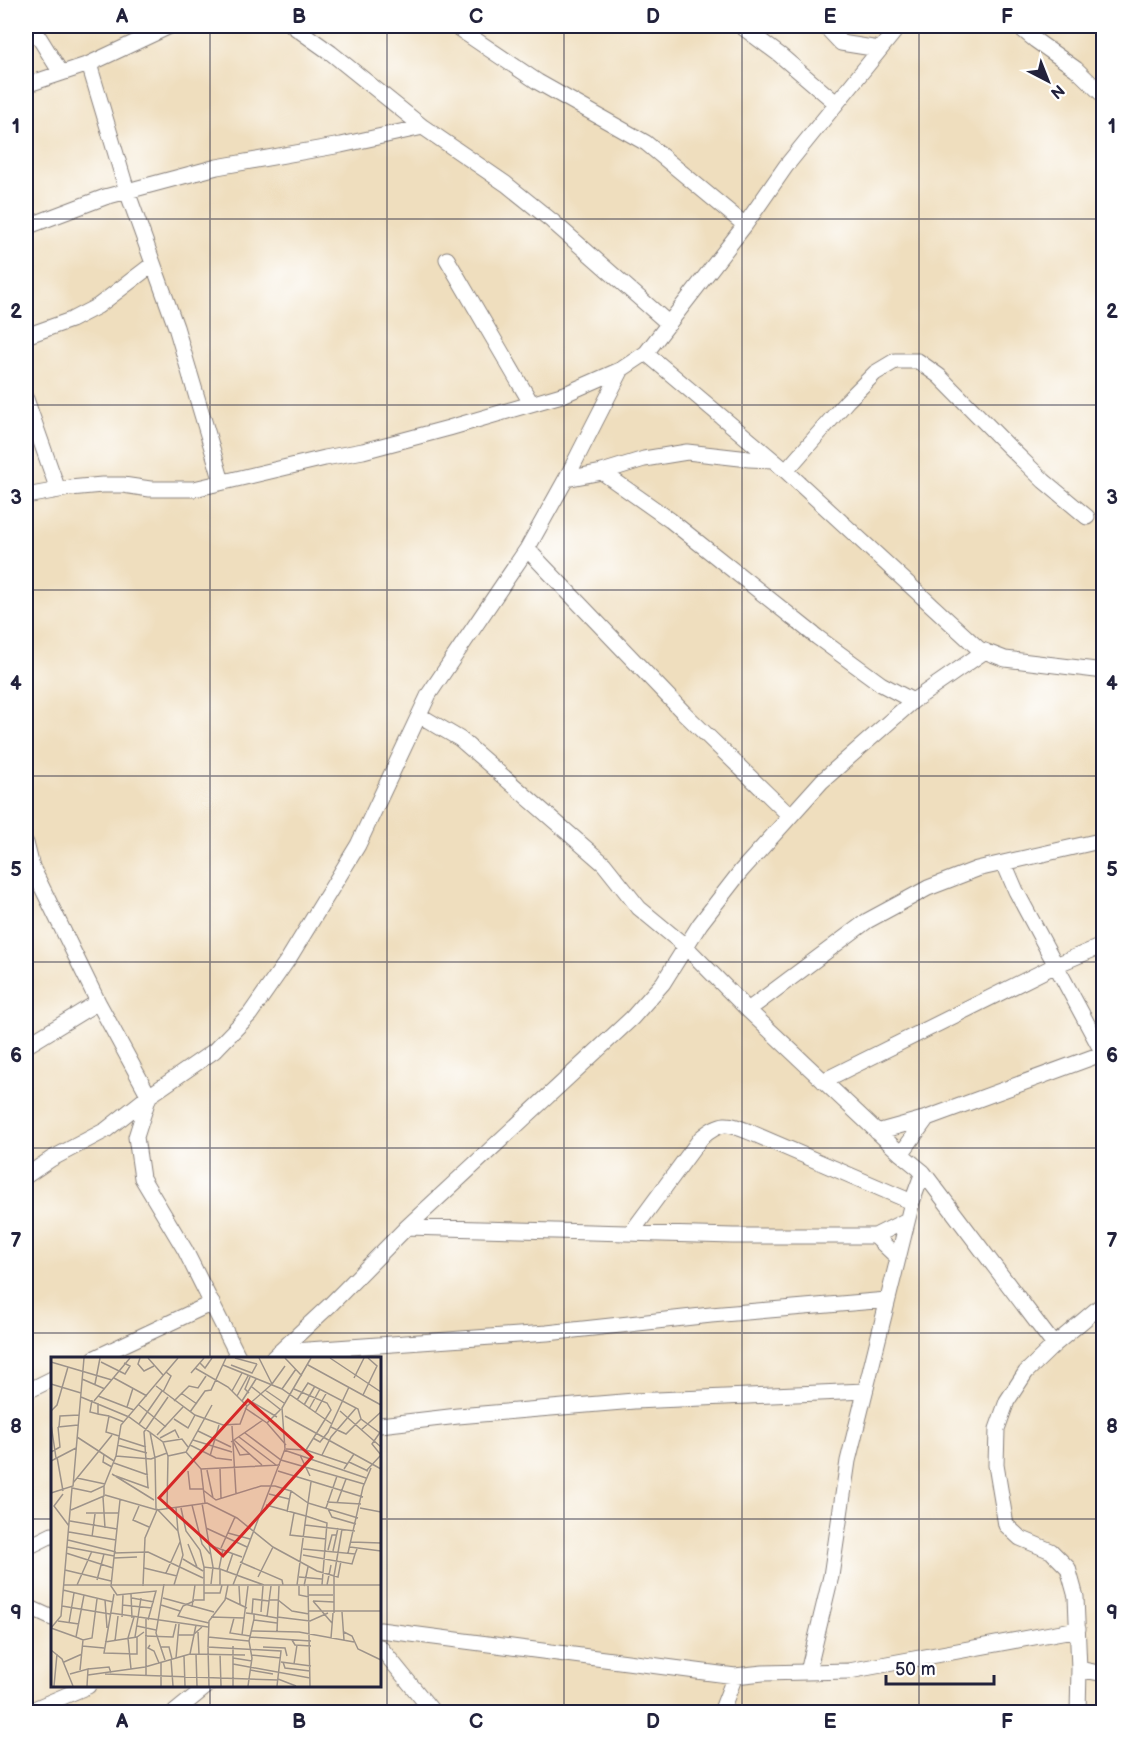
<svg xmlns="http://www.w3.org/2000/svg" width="1129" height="1738" font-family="'Balsamiq Sans',sans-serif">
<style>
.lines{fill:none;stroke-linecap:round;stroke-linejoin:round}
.street-casing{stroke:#88807c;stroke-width:17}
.street{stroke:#fff;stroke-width:15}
.grid{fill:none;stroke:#22223b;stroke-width:1.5;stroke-opacity:0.55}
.inset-road{fill:none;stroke:#9d938a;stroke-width:1.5}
.view{fill:#d62828;fill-opacity:0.15;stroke:#d62828;stroke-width:3}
.inset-edge{fill:none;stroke:#22223b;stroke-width:3}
.neatline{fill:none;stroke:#22223b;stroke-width:2}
.grid-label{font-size:20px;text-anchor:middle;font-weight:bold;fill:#22223b}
</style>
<rect width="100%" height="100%" fill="#fff"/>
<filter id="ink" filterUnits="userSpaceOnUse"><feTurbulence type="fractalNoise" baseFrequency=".0167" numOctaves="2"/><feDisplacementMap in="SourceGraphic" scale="12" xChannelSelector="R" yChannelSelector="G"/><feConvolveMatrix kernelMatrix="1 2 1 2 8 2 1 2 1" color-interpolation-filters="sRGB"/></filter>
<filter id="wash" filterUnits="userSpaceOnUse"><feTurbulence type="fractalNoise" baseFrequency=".008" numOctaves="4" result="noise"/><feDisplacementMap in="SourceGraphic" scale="24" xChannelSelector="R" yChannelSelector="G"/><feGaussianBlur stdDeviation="1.35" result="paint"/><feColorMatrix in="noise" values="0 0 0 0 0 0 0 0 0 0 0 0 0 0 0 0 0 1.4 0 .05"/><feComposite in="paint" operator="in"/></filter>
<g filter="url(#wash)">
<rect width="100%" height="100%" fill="#efdebe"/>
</g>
<g filter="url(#ink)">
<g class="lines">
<g class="street-casing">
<path id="street" d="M 32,26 L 61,73
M 293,26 L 331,53 L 423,127 L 506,184 L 552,221 L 669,324
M 455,26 L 538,82 L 646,143 L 745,225
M 741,26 L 780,55 L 836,103
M 825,26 L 841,43 L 879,49
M 1018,26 L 1035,40 L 1076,69 L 1104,96
M 89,64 L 127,191 L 176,327 L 222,482
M 26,85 L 89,64 L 170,26
M 26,227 L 105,197 L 217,167 L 341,145 L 423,127
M 447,259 L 531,403
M 26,336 L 71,320 L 98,306 L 153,264
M 646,353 L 786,471 L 979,649 L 1005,659 L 1104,671
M 26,399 L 58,490
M 786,471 L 847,401 L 875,373 L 895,361 L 918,361 L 939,376 L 1008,446 L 1044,481 L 1087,517
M 602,472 L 670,520 L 817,637 L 881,684 L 913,701
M 566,479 L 622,369
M 26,496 L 70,488 L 102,485 L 123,485 L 150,489 L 194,489 L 325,458 L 363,451 L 449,428 L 565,394 L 622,369 L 646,353 L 745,225 L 786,166 L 899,26
M 527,549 L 684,713 L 790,816
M 419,715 L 460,739 L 604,864 L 639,908 L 685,946 L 748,1010 L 901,1154 L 923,1172 L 1054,1345
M 26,843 L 32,867 L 98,1002 L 149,1096 L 136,1137 L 142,1178 L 185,1250 L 239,1358
M 1004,863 L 1016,891 L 1104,1055
M 748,1010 L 867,921 L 928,888 L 977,869 L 1104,840
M 26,1046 L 98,1002
M 823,1081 L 1056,965 L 1104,945
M 877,1132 L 927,1118 L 1104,1053
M 901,1154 L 927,1118
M 26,1176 L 51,1159 L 106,1130 L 149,1096 L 214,1051 L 250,1014 L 289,958 L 358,845 L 429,694 L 527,549 L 566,479 L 602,472 L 644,459 L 687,452 L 749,459 L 773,460
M 407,1227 L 733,1236 L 875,1236 L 907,1220
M 631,1233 L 701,1138 C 722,1120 728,1123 752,1133 L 912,1202
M 875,1236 L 898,1258
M 280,1352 L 547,1333 L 711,1315 L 887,1300
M 95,1358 L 212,1303
M 273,1358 L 330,1305 L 407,1227 L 632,1018 L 663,983 L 700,924 L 741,871 L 822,781 L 913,701 L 985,651
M 26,1392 L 52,1379
M 380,1425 L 458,1416 L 634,1401 L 865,1391
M 26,1548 L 52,1535
M 26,1606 L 52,1618
M 380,1630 L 735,1676 L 763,1673 L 849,1671 L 1078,1629
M 380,1647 L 433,1712
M 1079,1669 L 1076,1597 L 1068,1568 L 1051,1551 L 1020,1538 L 1006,1525 L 996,1465 L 997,1429 L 1007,1401 L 1026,1372 L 1054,1345 L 1104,1303
M 808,1672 L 831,1576 L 848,1461 L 912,1202 L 923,1172
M 27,1712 L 88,1686
M 175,1712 L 207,1686
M 721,1712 L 735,1676
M 1078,1712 L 1079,1669 L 1104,1674"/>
</g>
<use href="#street" class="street"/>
</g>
</g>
<path class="grid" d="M 210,26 L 210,1358M 387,26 L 387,1712M 564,26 L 564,1712M 742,26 L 742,1712M 919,26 L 919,1712M 26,219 L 1104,219M 26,405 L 1104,405M 26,590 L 1104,590M 26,776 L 1104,776M 26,962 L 1104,962M 26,1148 L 1104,1148M 26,1333 L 1104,1333M 26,1519 L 52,1519M 380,1519 L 1104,1519M 210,1686 L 210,1712"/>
<g transform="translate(51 1357)">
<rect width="330" height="330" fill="#efdebe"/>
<path class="inset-road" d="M 89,1 L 87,7 L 93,14 L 103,9M 97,1 L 112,18M 184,1 L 206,7M 208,1 L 221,27M 234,1 L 251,19M 279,1 L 330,35M 0,5 L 61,23M 50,5 L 74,17 L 79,9 L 73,6M 149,6 L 154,11 L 161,1M 172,8 L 231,32 L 281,67M 180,8 L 201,16 L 206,7M 257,8 L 330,48M 144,11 L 177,30 L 196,49 L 220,28M 140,16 L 153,1M 63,21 L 96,39M 303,21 L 313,1M 31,22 L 54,32M 0,27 L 30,36M 44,27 L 49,1M 221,27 L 234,9M 105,29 L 144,58 L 172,68 L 189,67 L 196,49M 201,30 L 230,53M 231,32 L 245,12M 243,32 L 276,46 L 280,53 L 255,93M 214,33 L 233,46M 181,34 L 191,16M 112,35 L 120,19 L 115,15M 130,36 L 146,47M 198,36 L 194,32 L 199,20M 312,38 L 326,9 L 317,1M 47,39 L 83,53M 186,39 L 197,19M 30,40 L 78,60 L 112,85 L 117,99 L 116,152M 41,43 L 39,55 L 47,57M 246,43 L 257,26 L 307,52 L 310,62 L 329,76M 43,44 L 79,1M 123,44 L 138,29 L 147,31 L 155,19M 191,44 L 205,22M 201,45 L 226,60M 47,46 L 47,57 L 58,59M 88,48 L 115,70M 253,48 L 264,29M 76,50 L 82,31M 194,51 L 216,66 L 235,88M 258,52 L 269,32M 0,54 L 6,48 L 17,10M 289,54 L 330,90M 139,55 L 154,34 L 160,33 L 175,1M 264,56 L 276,35M 234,59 L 330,112M 123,62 L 137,71 L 144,58M 216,66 L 230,52M 0,67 L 5,101M 88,67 L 111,34M 181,69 L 185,137M 7,70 L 27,68M 8,70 L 9,59 L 28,58M 280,70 L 295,77 L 310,62M 310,73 L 330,55M 147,74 L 180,90M 330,74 L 321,87 L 330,98M 99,75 L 104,101 L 105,152M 194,76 L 230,103 L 313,127M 106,78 L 132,50M 68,79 L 55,75 L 58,59 L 73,65M 26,80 L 63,104M 188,80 L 225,108M 67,81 L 95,90M 109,81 L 124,73 L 128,81M 262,81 L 269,85 L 277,75 L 298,30M 142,83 L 181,95M 183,83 L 211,108M 182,84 L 189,98 L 199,97M 112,85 L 131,82 L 137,90M 180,85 L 212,63M 66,88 L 96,96M 139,88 L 165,101 L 181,103M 235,92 L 255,93 L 297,107M 233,93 L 315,121M 0,95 L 9,90 L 7,70M 135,95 L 150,112 L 154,146M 53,97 L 52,105 L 61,110M 249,98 L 259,119M 271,98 L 280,80 L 305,51M 65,99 L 100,102 L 116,96M 117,99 L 135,95 L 161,48M 159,99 L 168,68M 6,100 L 12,134M 0,104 L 25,91M 298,105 L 317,114M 63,106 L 97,118M 150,112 L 229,108M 169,112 L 170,141M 293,112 L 303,97M 156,113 L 162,141M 137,114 L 139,132 L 152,132M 227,114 L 312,140M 315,114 L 330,98M 61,117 L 103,143M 62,118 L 98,131M 26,121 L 54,127M 260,125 L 257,146 L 307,161M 22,126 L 61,78M 97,131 L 93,75 L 117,40M 152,133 L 165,143 L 210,129 L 224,129 L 240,134 L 257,146 L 255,159 L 215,148M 0,136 L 22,129 L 33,1M 12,137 L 3,149 L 18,169M 218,137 L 238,142M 54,138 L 106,153 L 156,146 L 186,161 L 222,190 L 266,214 L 287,220 L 290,204M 52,140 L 54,171M 69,143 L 60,229 L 66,238 L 105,234 L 97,263M 276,145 L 310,147M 151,146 L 162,210 L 160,227M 286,146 L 295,122M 141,148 L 151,187 L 159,197M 88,149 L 82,163 L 98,170M 125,151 L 127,174M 130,151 L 135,174 L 149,193 L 153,210M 275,151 L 286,119M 309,151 L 330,155M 106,152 L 127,174 L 132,198 L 123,228M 277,152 L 281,160 L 305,167M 20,153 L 53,139 L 53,129M 236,155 L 240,134M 35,156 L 67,156M 243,156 L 239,178 L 275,182M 19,164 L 66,172M 254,168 L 304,174M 155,171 L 196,190M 18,175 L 65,183M 177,176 L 199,182M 41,180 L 44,157M 17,183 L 65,195M 300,185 L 330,186M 137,187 L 146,210M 158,188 L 191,200M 16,190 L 63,199M 299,190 L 330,194M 170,191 L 184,160M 252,192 L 304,197 L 306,192M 277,193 L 281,178 L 286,178M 282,194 L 287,171M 15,196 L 62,211M 63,196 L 97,195 L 152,221M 297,196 L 312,130 L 320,111M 252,198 L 301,207 L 304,197M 63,201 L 86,200M 132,202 L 152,214M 189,205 L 231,223 L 232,228M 93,211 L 126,219M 168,212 L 172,192M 169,212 L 213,228M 14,213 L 60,224M 176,214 L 182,196M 115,216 L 129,185M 207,220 L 222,190M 248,220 L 271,222M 46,223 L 53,197M 113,227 L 105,276 L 114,303M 12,228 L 330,228M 26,228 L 41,194M 177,228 L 174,243 L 158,264 L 157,290 L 230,294 L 226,329M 182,228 L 234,92 L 231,51 L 260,1M 246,228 L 255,159 L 276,166 L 271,228M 276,228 L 280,208M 92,229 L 94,181 L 106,153M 188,229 L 189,247M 248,229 L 248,238 L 258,240M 253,229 L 257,210M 257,229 L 259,329M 12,233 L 62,245M 153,236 L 169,236 L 171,228M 63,237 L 53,296 L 86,297 L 86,280M 80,237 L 81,261M 33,238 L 25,280 L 32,283 L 41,281 L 46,242M 258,238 L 282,238M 81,241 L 103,245M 112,241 L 163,255M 175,241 L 196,251M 54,243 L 56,271M 143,243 L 153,243 L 153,210 L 169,212 L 169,228M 218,243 L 227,243 L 241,254 L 258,257M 143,244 L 132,249 L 127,259 L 158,266M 262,244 L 281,266M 262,244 L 283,245M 71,248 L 101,251M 110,248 L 129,254M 11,249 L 59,257M 141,250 L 144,228M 258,254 L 330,254M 210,255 L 212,229M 291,255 L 293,283M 60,256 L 157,270M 195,256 L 203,257 L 203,262 L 198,284 L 201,301 L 197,329M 283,256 L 283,219 L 291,172M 201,257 L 202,242 L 218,244M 203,257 L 226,261M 71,260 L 72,238M 160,260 L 193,261M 216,260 L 220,229M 226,260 L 259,264 L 277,256M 183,261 L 179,276 L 199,279M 95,262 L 95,318M 203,263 L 226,266M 7,264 L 28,267M 18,266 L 23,236M 86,269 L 105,273M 0,271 L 10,259 L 21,131 L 40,135 L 53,129 L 65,99 L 70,68 L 127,1M 0,271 L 25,280M 200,274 L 248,275 L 303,285M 226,274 L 228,229M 147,275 L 148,297M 293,275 L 301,279 L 307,292 L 330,303M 127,278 L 142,278 L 151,270M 191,278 L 197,229M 94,279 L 122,280 L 125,267M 84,280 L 90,241M 157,280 L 198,284M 199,280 L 260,284M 280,281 L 282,256M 241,283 L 244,288 L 260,289M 64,284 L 67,259M 54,285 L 86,280 L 93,275M 99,288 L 97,291 L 103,294 L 108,306M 31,289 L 53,291M 182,289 L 182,329M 110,290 L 118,290 L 121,302M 157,290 L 158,329M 212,290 L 234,291 L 236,299M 0,293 L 11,302 L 22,329M 139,297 L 145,268M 145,297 L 146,329M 169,297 L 170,329M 201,298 L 230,301M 133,299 L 134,329M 125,301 L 128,267M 182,301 L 201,304M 120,302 L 122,329M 13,305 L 31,297M 230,305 L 260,309M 232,305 L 234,311 L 259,314M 182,307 L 259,321M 243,307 L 246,288M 37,312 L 58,310 L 60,316M 80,312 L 77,281 L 83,260M 29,313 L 32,283M 199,313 L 222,317M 19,317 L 37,312 L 36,329M 54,317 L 227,323M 37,318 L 94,310 L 139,297 L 194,298M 227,322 L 245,329M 3,329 L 6,297M 110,329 L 110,305"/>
<path class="view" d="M 197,43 L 261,100 L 172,199 L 108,141 Z"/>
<rect width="330" height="330" class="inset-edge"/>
</g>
<rect width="1129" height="1738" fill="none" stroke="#fff" stroke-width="66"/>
<g transform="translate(1048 81) rotate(138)" stroke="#ffffff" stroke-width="4.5" paint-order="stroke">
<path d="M0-4.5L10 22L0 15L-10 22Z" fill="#22223b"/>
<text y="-9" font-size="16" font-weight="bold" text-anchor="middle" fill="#22223b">N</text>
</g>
<path d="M886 1675v9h108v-9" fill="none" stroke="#22223b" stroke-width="3"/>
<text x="895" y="1675" font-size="18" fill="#22223b" stroke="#ffffff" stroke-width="4.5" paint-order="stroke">50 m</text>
<rect x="33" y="33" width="1063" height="1672" class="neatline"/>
<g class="grid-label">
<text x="122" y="23">A</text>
<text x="299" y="23">B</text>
<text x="476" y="23">C</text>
<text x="653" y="23">D</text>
<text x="830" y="23">E</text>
<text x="1007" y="23">F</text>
<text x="16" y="133">1</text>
<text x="1112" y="133">1</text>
<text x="16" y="318">2</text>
<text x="1112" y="318">2</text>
<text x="16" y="504">3</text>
<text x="1112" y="504">3</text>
<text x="16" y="690">4</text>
<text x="1112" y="690">4</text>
<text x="16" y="876">5</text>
<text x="1112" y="876">5</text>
<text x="16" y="1062">6</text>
<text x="1112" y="1062">6</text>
<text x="16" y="1247">7</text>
<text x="1112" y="1247">7</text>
<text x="16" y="1433">8</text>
<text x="1112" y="1433">8</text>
<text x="16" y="1619">9</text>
<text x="1112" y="1619">9</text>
<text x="122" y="1728">A</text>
<text x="299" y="1728">B</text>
<text x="476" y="1728">C</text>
<text x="653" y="1728">D</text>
<text x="830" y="1728">E</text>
<text x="1007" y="1728">F</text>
</g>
</svg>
